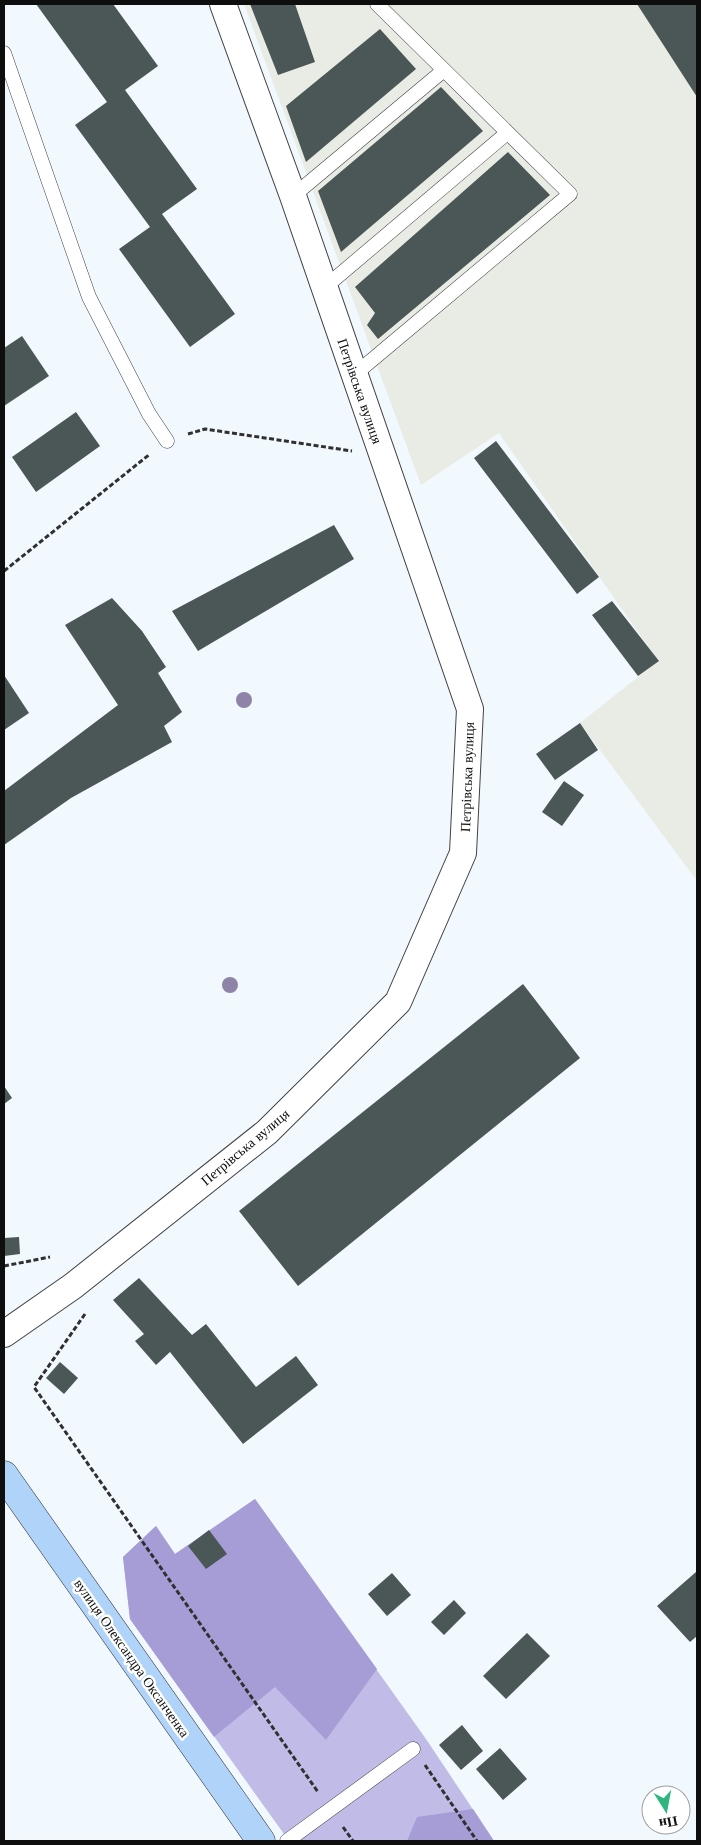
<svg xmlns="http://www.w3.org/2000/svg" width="701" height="1845" font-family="'Libre Baskerville',serif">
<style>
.industrial{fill:#e8ece4}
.green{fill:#c1bce7}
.forest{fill:#a79dd6}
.building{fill:#4b5656}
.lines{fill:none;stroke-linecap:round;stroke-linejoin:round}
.lane-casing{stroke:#414141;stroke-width:15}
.street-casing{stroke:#414141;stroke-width:28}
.secondary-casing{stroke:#303030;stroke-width:29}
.path{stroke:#303030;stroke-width:3;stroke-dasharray:5 2.5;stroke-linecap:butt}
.lane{stroke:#fff;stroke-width:14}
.street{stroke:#fff;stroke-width:26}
.secondary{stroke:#b0d3fa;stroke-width:28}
.tree{fill:#8f83a8}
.labels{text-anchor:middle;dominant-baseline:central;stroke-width:5;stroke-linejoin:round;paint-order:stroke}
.street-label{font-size:14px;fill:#0e0e0e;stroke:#fff}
</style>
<rect width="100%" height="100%" fill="#f1f8fe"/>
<path class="industrial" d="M 244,4 L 697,4 L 697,881 L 580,723 L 658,661 L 499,433 L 421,485 Z"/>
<path class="green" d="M 255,1499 L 426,1739 L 494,1841 L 289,1841 L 130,1619 L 123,1557 L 156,1526 L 175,1554 Z"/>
<path class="forest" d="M 255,1499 L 377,1669 L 326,1740 L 275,1687 L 214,1737 L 130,1619 L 123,1557 L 156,1526 L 175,1554 Z
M 473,1809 L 494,1841 L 407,1841 L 417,1817 Z"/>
<path class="building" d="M 36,4 L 113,4 L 158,66 L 125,90 L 197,189 L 162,214 L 235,314 L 190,347 L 119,249 L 150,227 L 75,125 L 107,102 Z
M 250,4 L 295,4 L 315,62 L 278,75 Z
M 637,4 L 697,4 L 697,97 Z
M 380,29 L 416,69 L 306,162 L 286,106 Z
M 441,87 L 483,131 L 341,252 L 318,191 Z
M 508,152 L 550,195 L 378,339 L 367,325 L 375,313 L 355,287 Z
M 22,336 L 49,376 L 4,406 L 4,348 Z
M 76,412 L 100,446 L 36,492 L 12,457 Z
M 496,441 L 599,577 L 577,594 L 474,458 Z
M 334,525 L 354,559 L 198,651 L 172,611 Z
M 112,598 L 142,631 L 166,667 L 158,673 L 182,712 L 164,726 L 172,742 L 71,798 L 4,845 L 4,791 L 118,705 L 65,625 Z
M 612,601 L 659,661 L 638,676 L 592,615 Z
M 4,675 L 29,713 L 4,730 Z
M 580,723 L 598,750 L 555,780 L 536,754 Z
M 564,781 L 584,795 L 562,826 L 542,812 Z
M 523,984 L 580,1058 L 298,1286 L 239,1211 Z
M 4,1086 L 12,1098 L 4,1104 Z
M 19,1237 L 20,1254 L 4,1256 L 4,1238 Z
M 139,1278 L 192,1335 L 206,1324 L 256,1387 L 296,1356 L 318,1385 L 243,1444 L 170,1352 L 156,1365 L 135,1341 L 144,1334 L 113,1300 Z
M 60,1362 L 78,1378 L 64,1394 L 46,1378 Z
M 209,1530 L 227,1554 L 206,1569 L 188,1546 Z
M 696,1572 L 697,1573 L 697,1636 L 690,1642 L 657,1606 Z
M 392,1573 L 411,1595 L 387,1616 L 368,1594 Z
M 454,1600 L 466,1613 L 444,1635 L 431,1622 Z
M 527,1633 L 550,1656 L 506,1699 L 483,1676 Z
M 462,1725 L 483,1751 L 461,1770 L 439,1745 Z
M 500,1748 L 527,1779 L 503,1800 L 476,1769 Z"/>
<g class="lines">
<g class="lane-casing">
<path id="lane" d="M 4,53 L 89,297 L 149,414 L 167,441
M 293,196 L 444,70
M 324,288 L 507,133
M 354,375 L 570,194 L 377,4
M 287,1841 L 413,1749"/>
</g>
<g class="street-casing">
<path id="street" d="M 4,1334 L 73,1286 L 267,1132 L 398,1002 L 463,853 L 470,709 L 293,196 L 223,4"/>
</g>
<g class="secondary-casing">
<path id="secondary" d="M 4,1475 L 261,1841"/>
</g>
<path class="path" d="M 188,434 L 205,429 L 352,451
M 4,571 L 150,454
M 4,1266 L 50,1257
M 85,1314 L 34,1387 L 318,1792
M 425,1765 L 477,1841
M 343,1827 L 353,1841"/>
<use href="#lane" class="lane"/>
<use href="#street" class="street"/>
<use href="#secondary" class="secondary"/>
</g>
<g class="tree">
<circle cx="244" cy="700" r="8"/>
<circle cx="230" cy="985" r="8"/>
</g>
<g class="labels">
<g class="street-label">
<text transform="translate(360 391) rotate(71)">Петрівська вулиця</text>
<text transform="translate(467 777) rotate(-88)">Петрівська вулиця</text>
<text transform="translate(245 1147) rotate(-40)">Петрівська вулиця</text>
<text transform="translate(132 1658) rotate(55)">вулиця Олександра Оксанченка</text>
</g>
</g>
<rect width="701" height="1845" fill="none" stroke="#0e0e0e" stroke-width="10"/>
<g transform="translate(666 1810) rotate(169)"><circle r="24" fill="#ffffff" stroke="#9f9f9f"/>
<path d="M0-4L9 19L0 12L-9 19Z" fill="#2fb67f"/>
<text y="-8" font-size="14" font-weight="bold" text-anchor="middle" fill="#0e0e0e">Пн</text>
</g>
</svg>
